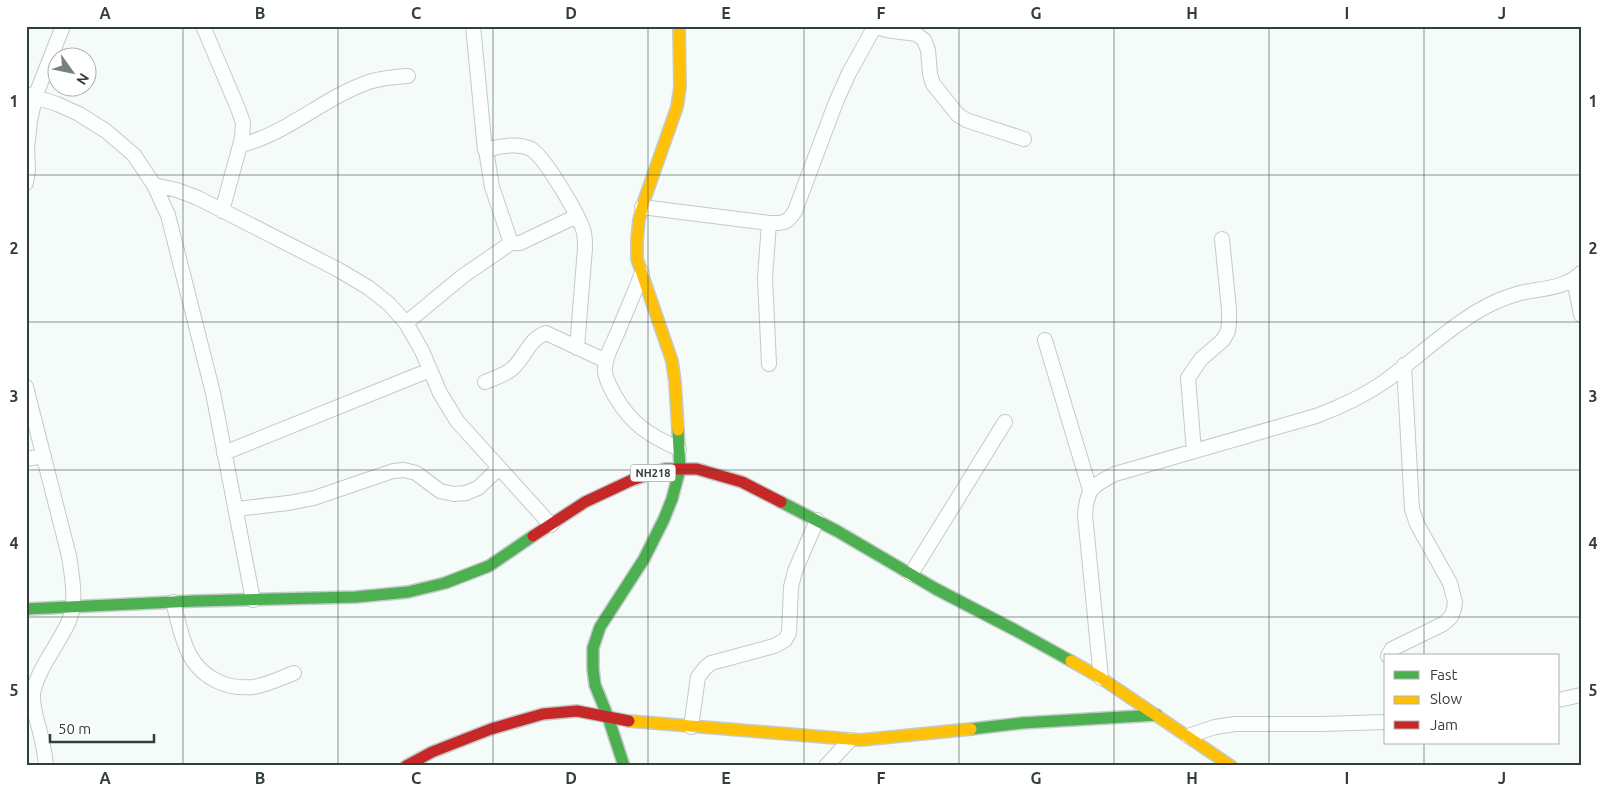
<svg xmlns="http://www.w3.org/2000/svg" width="1607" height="792" font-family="Ubuntu,sans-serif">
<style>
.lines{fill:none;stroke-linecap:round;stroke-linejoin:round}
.street-casing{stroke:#c2cbc8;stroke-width:16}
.fast-casing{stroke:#c2cbc8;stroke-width:14}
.slow-casing{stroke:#c2cbc8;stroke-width:14}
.jam-casing{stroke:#c2cbc8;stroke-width:14}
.street{stroke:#fdfefe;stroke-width:14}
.fast{stroke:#4caf50;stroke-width:11}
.slow{stroke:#ffc107;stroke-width:11}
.jam{stroke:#c62828;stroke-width:11}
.grid{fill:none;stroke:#323e3a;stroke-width:1;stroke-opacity:0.55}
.labels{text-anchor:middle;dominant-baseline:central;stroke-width:5;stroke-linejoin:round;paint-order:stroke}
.shield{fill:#fff;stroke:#707875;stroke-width:1}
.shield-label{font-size:11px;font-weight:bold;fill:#323e3a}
.neatline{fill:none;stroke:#323e3a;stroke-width:2}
.grid-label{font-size:16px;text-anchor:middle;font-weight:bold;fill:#323e3a}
</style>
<rect width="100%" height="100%" fill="#f4fbf8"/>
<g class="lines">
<g class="street-casing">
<path id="street" d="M 203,26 L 239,111 L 243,123 L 242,138 L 222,211
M 473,26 L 485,150 C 499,147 517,142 531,149 C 544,156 581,218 584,233 C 585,238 585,243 585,248 L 577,348
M 875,26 L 886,30 L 916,34 L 924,40 L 928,50 L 930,74 L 933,84 L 958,115 L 966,120 L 1024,139
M 26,94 L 57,104 L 79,114 L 106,131 L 134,155 L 154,185 L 168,215 L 213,393 L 253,600
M 241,145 C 286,134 322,99 366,83 C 379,78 394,77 408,76
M 486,150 L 492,187 L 511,243 L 520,243 L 577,216
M 26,183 L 28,170 L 27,148 L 30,121 L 35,97 L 63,26
M 154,185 L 177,190 L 198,198 L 337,269 L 369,288 L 389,304 L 406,323 L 422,351 L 440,393 L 457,421 L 551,525
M 642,207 L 769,223 C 783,223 787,224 795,211 L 836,102 L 849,73 L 875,26
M 642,273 C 634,294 625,314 617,334 C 612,345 604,359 605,371 C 605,379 611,388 615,396 C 632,425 649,435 679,449
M 1574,279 L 1581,315
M 406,323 L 463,276 L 511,243
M 1045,340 L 1090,490
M 769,364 L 765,278 L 769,223
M 485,382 C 494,378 506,375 513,368 C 525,357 530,338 546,333 L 606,361
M 26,387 L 69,556 C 72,576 77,601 69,621 C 59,644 37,669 33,694 C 32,705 36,717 39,728 C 42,740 45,753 46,766
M 1194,451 L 1188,378 L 1201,359 L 1223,340 L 1228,331 L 1229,323 L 1229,309 L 1222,239
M 224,453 L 430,370
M 26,459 L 44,456
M 236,509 L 288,503 L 314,498 L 393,471 L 404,470 L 416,473 L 440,491 L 454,494 L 466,493 L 478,488 L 499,468
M 911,574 L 1005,422
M 173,602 C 182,635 185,667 219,682 C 230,687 242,688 253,687 C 267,685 281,678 294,673
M 1388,656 L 1392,649 L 1443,624 L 1451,617 L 1454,609 L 1455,602 L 1450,583 L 1417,524 L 1412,509 L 1404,365
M 1101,678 L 1085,515 C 1087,488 1092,486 1115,474 L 1316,416 C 1340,407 1362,397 1384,382 C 1416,359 1444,331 1478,311 C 1491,303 1506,297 1520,293 C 1542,288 1564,289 1581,273
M 1558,700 L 1581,695
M 691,727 L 698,677 L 705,668 L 711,663 L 774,646 L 785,640 L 789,633 L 791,587 L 795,571 L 817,520
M 1188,736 L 1215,727 L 1235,724 L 1322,724 L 1386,722
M 826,766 L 850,740"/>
</g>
<g class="fast-casing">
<path id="fast" d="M 781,502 L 837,531 L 936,589 L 1015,630 L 1071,661
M 26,609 L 195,601 L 356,597 L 408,592 L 445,583 L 489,566 L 533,536
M 971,729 L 1022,723 L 1157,715
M 624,766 L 608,717 L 595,685 L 593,669 L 593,648 L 600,627 L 644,559 L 664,519 L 672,499 L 680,469 L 678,430"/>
</g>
<g class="slow-casing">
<path id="slow" d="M 678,430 L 675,382 L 672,361 L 637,259 L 637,240 L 639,220 L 644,201 L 677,107 L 680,87 L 679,26
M 1071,661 L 1101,678 L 1231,766
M 629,721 L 861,740 L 971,729"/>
</g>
<g class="jam-casing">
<path id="jam" d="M 533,536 L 585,502 L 632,480 L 665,469 L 697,469 L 742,482 L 781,502
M 406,766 L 432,752 L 491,729 L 543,714 L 577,711 L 629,721"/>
</g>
<use href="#street" class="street"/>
<use href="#fast" class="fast"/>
<use href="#slow" class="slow"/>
<use href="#jam" class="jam"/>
</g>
<path class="grid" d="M 183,26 L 183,766M 338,26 L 338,766M 493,26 L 493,766M 648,26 L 648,766M 804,26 L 804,766M 959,26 L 959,766M 1114,26 L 1114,766M 1269,26 L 1269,766M 1424,26 L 1424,656M 26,175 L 1581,175M 26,322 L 1581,322M 26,470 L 1581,470M 26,617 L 1581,617M 1424,743 L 1424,766"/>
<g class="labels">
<rect class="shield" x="630.5" y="464.5" width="45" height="17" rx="4"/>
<g class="shield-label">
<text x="653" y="473">NH218</text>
</g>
</g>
<rect width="1607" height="792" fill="none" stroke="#ffffff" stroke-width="55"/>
<rect x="1384" y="654" width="175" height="90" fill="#ffffff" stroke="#adb2b0"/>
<rect x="1394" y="671" width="25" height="8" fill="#4caf50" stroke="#adb2b0"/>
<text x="1430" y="680" font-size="15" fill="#323e3a">Fast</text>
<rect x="1394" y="696" width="25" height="8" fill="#ffc107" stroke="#adb2b0"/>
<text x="1430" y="704" font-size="15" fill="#323e3a">Slow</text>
<rect x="1394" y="721" width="25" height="8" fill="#c62828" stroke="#adb2b0"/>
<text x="1430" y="730" font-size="15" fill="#323e3a">Jam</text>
<g transform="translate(72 72) rotate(123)"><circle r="24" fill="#ffffff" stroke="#adb2b0"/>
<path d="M0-4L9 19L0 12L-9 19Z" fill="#76807c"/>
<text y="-8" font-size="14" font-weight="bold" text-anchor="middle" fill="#323e3a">N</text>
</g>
<path d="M50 734v8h104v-8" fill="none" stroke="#323e3a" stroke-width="2.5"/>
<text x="58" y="734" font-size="15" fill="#323e3a" stroke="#ffffff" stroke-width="4" paint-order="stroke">50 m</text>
<rect x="28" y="28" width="1552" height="736" class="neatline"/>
<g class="grid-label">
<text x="105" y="19">A</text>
<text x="260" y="19">B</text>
<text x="416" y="19">C</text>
<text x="571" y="19">D</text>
<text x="726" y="19">E</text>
<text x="881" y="19">F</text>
<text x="1036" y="19">G</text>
<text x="1192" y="19">H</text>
<text x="1347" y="19">I</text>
<text x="1502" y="19">J</text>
<text x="14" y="107">1</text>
<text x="1593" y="107">1</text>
<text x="14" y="254">2</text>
<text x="1593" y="254">2</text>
<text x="14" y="402">3</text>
<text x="1593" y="402">3</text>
<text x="14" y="549">4</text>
<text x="1593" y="549">4</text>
<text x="14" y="696">5</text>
<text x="1593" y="696">5</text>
<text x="105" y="784">A</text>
<text x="260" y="784">B</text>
<text x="416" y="784">C</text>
<text x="571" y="784">D</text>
<text x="726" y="784">E</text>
<text x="881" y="784">F</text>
<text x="1036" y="784">G</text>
<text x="1192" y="784">H</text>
<text x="1347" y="784">I</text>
<text x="1502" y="784">J</text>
</g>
</svg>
